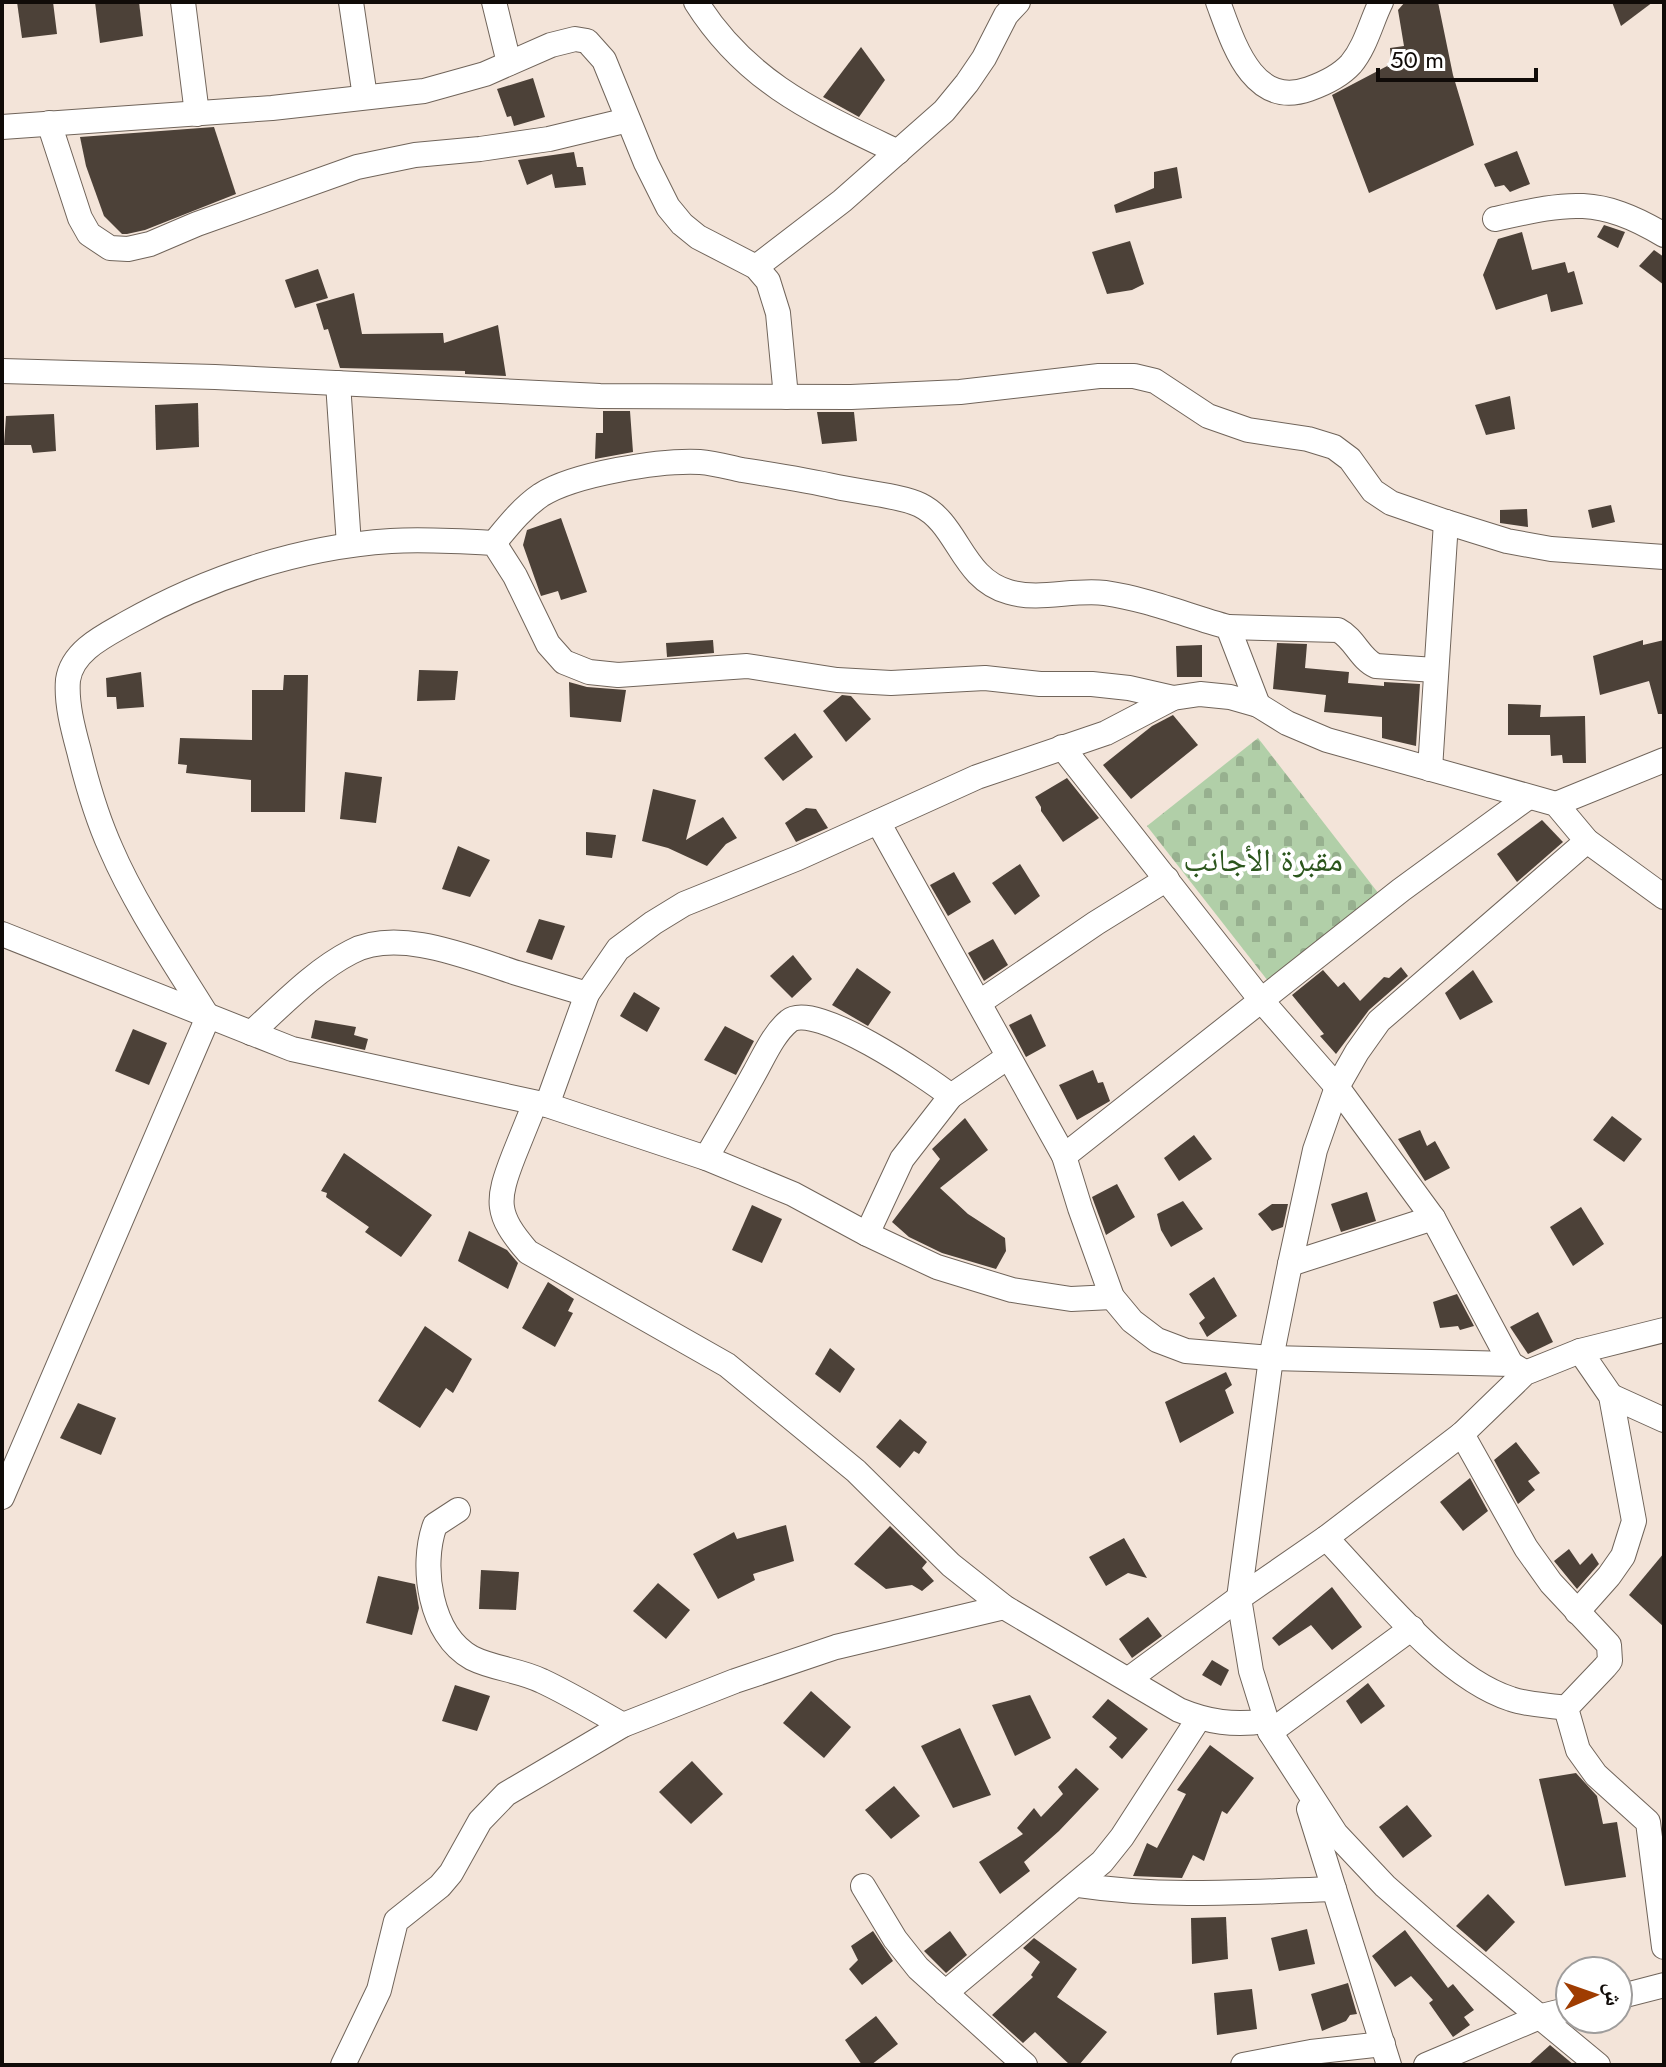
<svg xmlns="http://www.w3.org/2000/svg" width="1666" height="2067" font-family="Jost,'Noto Naskh Arabic',sans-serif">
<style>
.cemetery{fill:url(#cemetery-stones)}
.building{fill:#4c4138}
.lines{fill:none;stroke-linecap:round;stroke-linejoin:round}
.minor-casing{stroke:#70645a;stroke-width:26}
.minor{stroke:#fff;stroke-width:24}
.labels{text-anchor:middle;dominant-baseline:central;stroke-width:8;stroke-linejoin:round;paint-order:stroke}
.park-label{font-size:32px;fill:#2c561d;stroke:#fff}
</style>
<defs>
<pattern id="cemetery-stones" width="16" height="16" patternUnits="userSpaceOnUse" patternTransform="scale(2)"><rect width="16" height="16" fill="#b1cfa8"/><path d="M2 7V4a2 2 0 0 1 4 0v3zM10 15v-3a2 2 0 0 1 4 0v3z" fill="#97b08f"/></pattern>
</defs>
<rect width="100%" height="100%" fill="#f3e4d9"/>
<polygon class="cemetery" points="1258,738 1379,894 1268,981 1147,826"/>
<g class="building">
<polygon points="17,2 53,2 57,34 22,38"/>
<polygon points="95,2 139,2 143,36 100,43"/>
<polygon points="1405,2 1438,2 1453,75 1474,145 1369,193 1332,95 1391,64 1390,48 1404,46 1398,10"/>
<polygon points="1612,2 1653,2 1621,26"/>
<polygon points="861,47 885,80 859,117 823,97"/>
<polygon points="533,78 545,117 514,126 511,116 507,117 497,89"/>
<polygon points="214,127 236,194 145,230 127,234 122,234 104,216 86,166 80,137"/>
<polygon points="1517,151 1530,184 1510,192 1504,185 1495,187 1484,164"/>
<polygon points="574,152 577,167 583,167 586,185 555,188 552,174 527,185 518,160"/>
<polygon points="1177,167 1182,198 1116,213 1114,205 1154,188 1154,172"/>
<polygon points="1604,225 1625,232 1618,248 1597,237"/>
<polygon points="1522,232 1532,270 1565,262 1568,273 1574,271 1583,304 1551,312 1547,294 1496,310 1483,275 1498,239"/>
<polygon points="1130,241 1144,284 1132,290 1107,294 1092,252"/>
<polygon points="1654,250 1664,257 1664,285 1639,266"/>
<polygon points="318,269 328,298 295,308 285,280"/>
<polygon points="354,293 362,334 443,333 444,343 498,325 506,376 465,374 465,371 340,368 328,329 324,330 316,304"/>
<polygon points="1510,396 1515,429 1486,435 1475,405"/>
<polygon points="198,403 199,447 156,450 155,405"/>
<polygon points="603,411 630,411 633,452 595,459 596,433 603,433"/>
<polygon points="817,412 854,412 857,441 822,444"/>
<polygon points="54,414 56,451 33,453 31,445 4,445 6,416"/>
<polygon points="1611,505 1615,522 1592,528 1588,510"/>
<polygon points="1527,509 1528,527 1500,523 1500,510"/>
<polygon points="561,518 587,592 561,600 558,591 541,596 523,545 527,530"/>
<polygon points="713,640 714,653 667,657 666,643"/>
<polygon points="1643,640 1643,645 1664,640 1664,714 1658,714 1649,681 1600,695 1593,656"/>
<polygon points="1277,643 1307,644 1305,668 1349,672 1348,683 1384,686 1384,682 1420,684 1416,746 1382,738 1382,717 1324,712 1326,695 1273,689"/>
<polygon points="1202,645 1202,677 1177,677 1176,646"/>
<polygon points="419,670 458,671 455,700 417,701"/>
<polygon points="141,672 144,707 117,709 116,697 107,697 106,678"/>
<polygon points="284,675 308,675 305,812 251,812 251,780 186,773 187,765 178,764 180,738 252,740 252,690 283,690"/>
<polygon points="569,682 587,687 626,690 621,722 570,717"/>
<polygon points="842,695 851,696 871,719 846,742 823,711"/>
<polygon points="1508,704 1541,705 1540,717 1585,716 1586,763 1563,763 1562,755 1551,756 1550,735 1508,735"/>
<polygon points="1173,715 1198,745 1131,799 1103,765 1152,726"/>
<polygon points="795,733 813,757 783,781 764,758"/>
<polygon points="345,772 382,777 376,823 340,819"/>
<polygon points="1067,778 1099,818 1063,842 1041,811 1041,807 1035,797"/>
<polygon points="653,789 696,800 686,840 723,817 737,838 726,844 707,866 668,848 642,841"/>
<polygon points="806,808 816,809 828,828 796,842 785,823"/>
<polygon points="1542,820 1563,842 1517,882 1497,854"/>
<polygon points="586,832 616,835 612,858 586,855"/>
<polygon points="458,846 490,860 470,897 442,889"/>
<polygon points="1020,864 1040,896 1015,915 992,883"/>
<polygon points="954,872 971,902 948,916 930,885"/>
<polygon points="539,919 565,926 552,960 526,952"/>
<polygon points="993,939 1008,965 984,981 968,953"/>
<polygon points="793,955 812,979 792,998 770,976"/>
<polygon points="1401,967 1408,976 1369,1010 1336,1054 1320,1036 1324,1034 1292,995 1323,970 1338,987 1344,982 1360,1001 1384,977 1389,978"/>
<polygon points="857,968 891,992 868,1026 832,1005"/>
<polygon points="1473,970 1493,1002 1460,1020 1445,993"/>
<polygon points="634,992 660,1008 647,1032 620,1016"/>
<polygon points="1031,1014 1046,1046 1026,1057 1009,1025"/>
<polygon points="315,1020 356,1027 354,1035 368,1039 365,1050 311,1038"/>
<polygon points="725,1026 754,1041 736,1075 704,1060"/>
<polygon points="133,1029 167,1043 149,1085 115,1071"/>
<polygon points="1093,1070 1098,1083 1103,1082 1110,1101 1077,1120 1059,1085"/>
<polygon points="1612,1116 1642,1139 1624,1162 1593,1140"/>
<polygon points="965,1118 988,1150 940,1188 968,1214 1005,1238 1006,1251 996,1269 942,1253 909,1237 892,1222 940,1159 932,1149"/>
<polygon points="1420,1130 1427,1146 1435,1141 1450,1168 1425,1181 1398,1139"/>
<polygon points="1194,1135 1212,1159 1179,1181 1164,1158"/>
<polygon points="344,1153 432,1215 401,1257 365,1232 369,1227 326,1197 327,1193 321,1191"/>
<polygon points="1117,1184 1135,1217 1106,1235 1092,1197"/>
<polygon points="1367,1192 1376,1221 1341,1232 1331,1204"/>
<polygon points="1183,1201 1203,1229 1171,1247 1161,1230 1157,1214"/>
<polygon points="1272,1204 1288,1204 1283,1227 1272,1231 1258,1214"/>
<polygon points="752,1205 782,1219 762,1263 732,1250"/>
<polygon points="1581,1207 1604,1244 1573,1266 1550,1227"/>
<polygon points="469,1231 507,1250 518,1263 508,1289 458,1261"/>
<polygon points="1214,1277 1237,1316 1207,1337 1199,1323 1205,1318 1189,1294"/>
<polygon points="548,1282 574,1299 568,1311 573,1313 555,1347 522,1328"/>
<polygon points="1457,1294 1474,1326 1460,1330 1458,1326 1440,1328 1433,1302"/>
<polygon points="1538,1312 1553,1342 1528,1354 1510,1327"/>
<polygon points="425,1326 472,1359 453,1393 446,1388 420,1428 378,1401"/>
<polygon points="830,1348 855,1369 840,1393 815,1374"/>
<polygon points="1226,1372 1232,1385 1225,1390 1234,1413 1180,1443 1165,1402"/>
<polygon points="78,1403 116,1418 101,1455 60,1438"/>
<polygon points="900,1419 927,1442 919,1454 914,1451 900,1468 876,1447"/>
<polygon points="1516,1442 1540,1473 1528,1481 1535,1490 1518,1504 1494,1460"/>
<polygon points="1470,1478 1488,1511 1463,1531 1440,1502"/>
<polygon points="786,1525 794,1561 753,1574 755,1580 718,1599 693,1554 734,1532 737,1539"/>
<polygon points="890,1526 927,1562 922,1568 934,1581 922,1591 912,1585 886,1589 854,1564"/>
<polygon points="1124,1538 1147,1578 1128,1573 1106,1586 1089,1557"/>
<polygon points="1569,1549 1580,1565 1592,1553 1599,1564 1577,1589 1554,1561"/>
<polygon points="1664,1553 1664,1627 1629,1595"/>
<polygon points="481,1570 519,1572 516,1610 479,1609"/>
<polygon points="378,1576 415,1584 419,1608 412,1635 366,1623"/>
<polygon points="658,1583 690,1610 666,1639 633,1611"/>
<polygon points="1332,1587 1362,1627 1332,1650 1311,1625 1279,1646 1272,1638"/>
<polygon points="1148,1617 1162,1636 1132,1658 1119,1639"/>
<polygon points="1212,1660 1229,1670 1221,1686 1202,1675"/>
<polygon points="1368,1683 1385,1706 1361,1724 1346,1701"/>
<polygon points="455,1685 490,1696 477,1731 442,1721"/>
<polygon points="811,1691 851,1727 824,1758 783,1723"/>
<polygon points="1030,1695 1051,1738 1015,1756 992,1705"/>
<polygon points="1108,1699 1148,1729 1122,1759 1109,1747 1117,1738 1092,1717"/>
<polygon points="960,1728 991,1795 953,1808 921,1746"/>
<polygon points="1210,1745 1254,1778 1227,1814 1222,1811 1204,1861 1193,1855 1182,1878 1133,1876 1147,1843 1157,1848 1186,1794 1177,1790"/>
<polygon points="692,1761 723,1794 691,1824 659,1792"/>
<polygon points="1076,1768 1099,1789 1059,1831 1024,1862 1030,1871 1000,1894 979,1862 1023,1834 1017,1828 1034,1808 1041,1817 1063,1794 1058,1787"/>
<polygon points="1576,1773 1597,1796 1603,1824 1617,1822 1626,1877 1565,1886 1539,1779"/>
<polygon points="894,1786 920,1816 891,1839 865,1810"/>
<polygon points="1407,1805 1432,1836 1403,1858 1379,1827"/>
<polygon points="1488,1894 1515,1922 1486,1952 1456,1926"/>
<polygon points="1226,1917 1228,1959 1192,1964 1191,1918"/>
<polygon points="1307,1929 1315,1964 1279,1971 1271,1938"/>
<polygon points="1405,1930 1448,1988 1453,1984 1474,2010 1464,2017 1470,2025 1453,2037 1429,2003 1433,2000 1411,1976 1395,1987 1372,1956"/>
<polygon points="873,1931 893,1961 862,1985 849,1969 858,1960 851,1946"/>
<polygon points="950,1931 967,1955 946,1973 924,1951"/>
<polygon points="1034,1938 1077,1969 1057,1997 1107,2032 1079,2065 1070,2065 1035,2032 1023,2043 992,2015 1033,1977 1031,1975 1040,1962 1023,1948"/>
<polygon points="1348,1983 1357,2014 1350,2015 1346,2021 1322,2031 1311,1994"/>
<polygon points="1252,1989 1257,2029 1217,2035 1214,1993"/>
<polygon points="876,2016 898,2044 871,2065 862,2065 845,2040"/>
<polygon points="1550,2045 1574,2065 1528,2065"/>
</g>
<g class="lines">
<g class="minor-casing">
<g id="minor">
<polyline points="183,2 197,114"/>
<polyline points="351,2 365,97"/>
<polyline points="494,2 509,63"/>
<path d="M696 2C747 83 815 112 898 152"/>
<path d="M1218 2C1233 42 1252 109 1309 89 1323 84 1341 75 1351 64 1366 46 1371 22 1381 2"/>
<polyline points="49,123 80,218 89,234 110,248 128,249 150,244 197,224 357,167 415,155 480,149 549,139 628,120"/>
<polyline points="2,127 272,108 424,91 485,74 551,45 575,39 587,41 604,60 646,163 668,207 682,224 698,237 756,267 768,281 778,313 786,397"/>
<path d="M1495 219C1567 203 1597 195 1664 235"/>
<polyline points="756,267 842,201 944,111 967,83 984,58 1006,15 1018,2"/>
<polyline points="2,371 215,377 600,396 851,397 960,392 1099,376 1134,376 1155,381 1208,416 1248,430 1308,439 1334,447 1350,459 1373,491 1391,503 1446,522 1507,541 1551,549 1664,557"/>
<polyline points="338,383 349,545"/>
<path d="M494 543C508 526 522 508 541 495 574 474 660 460 700 462 714 463 728 467 742 470 774 475 806 480 837 487 860 492 902 496 920 505 959 524 961 579 1009 592 1040 601 1073 589 1105 593 1147 599 1188 616 1228 627L1258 705"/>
<path d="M1228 627 1338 630C1355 639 1360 659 1376 666L1435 670"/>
<polyline points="1062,747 1261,1000 1337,1087 1433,1218 1511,1364 1521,1370"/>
<polyline points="1430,769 1446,522"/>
<polyline points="1556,804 1664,760"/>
<polyline points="878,822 1064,1156 1080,1208 1112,1297 1132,1321 1157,1340 1186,1351 1271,1358 1511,1364"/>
<polyline points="1587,841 1379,1021 1357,1052 1337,1087 1315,1150 1290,1264 1271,1358 1239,1598 1251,1671 1270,1732 1336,1834 1385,1886 1443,1937 1598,2065"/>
<polyline points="2,934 292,1049 547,1105 706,1158 793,1194 867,1234 937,1267 1012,1290 1071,1299 1112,1297"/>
<polyline points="980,1002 1096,923 1167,879"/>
<path d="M251 1033C282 1005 314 971 351 952 398 927 470 958 517 973 540 980 563 987 587 994"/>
<path d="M535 1103C528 1120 521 1138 514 1155 496 1201 495 1214 528 1252L727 1365 856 1471 951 1565 1004 1607 1179 1710C1208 1722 1234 1726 1266 1721"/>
<polyline points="547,1105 587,994 618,949 653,923 684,904 798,858 977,777 1106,733 1173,698 1200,694 1230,697 1258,705 1287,723 1327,740 1556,804 1587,841 1664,897"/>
<polyline points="1064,1156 1401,890 1527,798"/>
<path d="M706 1158C723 1129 739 1101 755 1072 764 1056 774 1033 789 1021 814 1000 928 1078 951 1096"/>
<polyline points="867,1234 902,1159 951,1096 1008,1057"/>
<polyline points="1290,1264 1433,1218"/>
<polyline points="1611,1396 1664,1420"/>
<polyline points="1462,1434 1526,1548 1551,1583 1609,1645 1610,1661 1605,1667 1566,1708 1578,1750 1596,1775 1648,1822 1664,1947"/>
<path d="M2 1497 208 1017C176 965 135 905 111 849 97 818 87 784 79 751 73 729 66 703 68 680 72 651 104 636 127 623 207 578 298 547 391 541 425 539 459 541 494 543L515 576 548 644 564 662 589 672 618 675 747 666 837 680 891 683 985 678 1040 684H1092L1129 688 1173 698"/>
<path d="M458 1510 435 1525C420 1566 430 1635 472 1658 494 1669 520 1670 542 1681 570 1694 596 1710 623 1725"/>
<path d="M1326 1538C1375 1589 1443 1677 1511 1699 1528 1705 1548 1705 1566 1708"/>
<polyline points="1577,1612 1609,1576 1623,1556 1634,1521 1611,1396 1580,1351"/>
<polyline points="1129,1679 1239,1598 1326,1538 1462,1434 1525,1373 1580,1351 1664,1330"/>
<polyline points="1270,1732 1412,1628"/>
<polyline points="1309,1809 1389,2065"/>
<path d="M1077 1885C1163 1898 1248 1892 1334 1889"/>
<polyline points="863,1886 895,1939 918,1968 1025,2065"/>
<polyline points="945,1993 1102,1862 1122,1837 1199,1718"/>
<polyline points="1618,1997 1664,1985"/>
<polyline points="343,2065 379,1990 396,1921 440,1886 451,1873 480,1821 506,1794 623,1725 735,1681 836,1647 1004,1607"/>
<polyline points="1243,2065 1311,2052 1383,2044"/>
<polyline points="1426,2065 1542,2016 1570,2009"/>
</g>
</g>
<use href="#minor" class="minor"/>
</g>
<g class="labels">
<g class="park-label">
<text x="1263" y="860">مقبرة الأجانب</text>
</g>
</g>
<rect width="1666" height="2067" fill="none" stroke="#100b08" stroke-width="8"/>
<g transform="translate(1594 1995) rotate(88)"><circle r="38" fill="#ffffff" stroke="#9f9d9c" stroke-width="2"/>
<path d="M0-6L14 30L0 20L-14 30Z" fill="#9f3c01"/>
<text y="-12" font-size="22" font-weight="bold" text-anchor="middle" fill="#100b08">ش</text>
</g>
<path d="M1378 68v12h158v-12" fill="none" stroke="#100b08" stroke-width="4"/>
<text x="1390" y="68" font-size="24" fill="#100b08" stroke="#ffffff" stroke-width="6" paint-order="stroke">50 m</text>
</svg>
